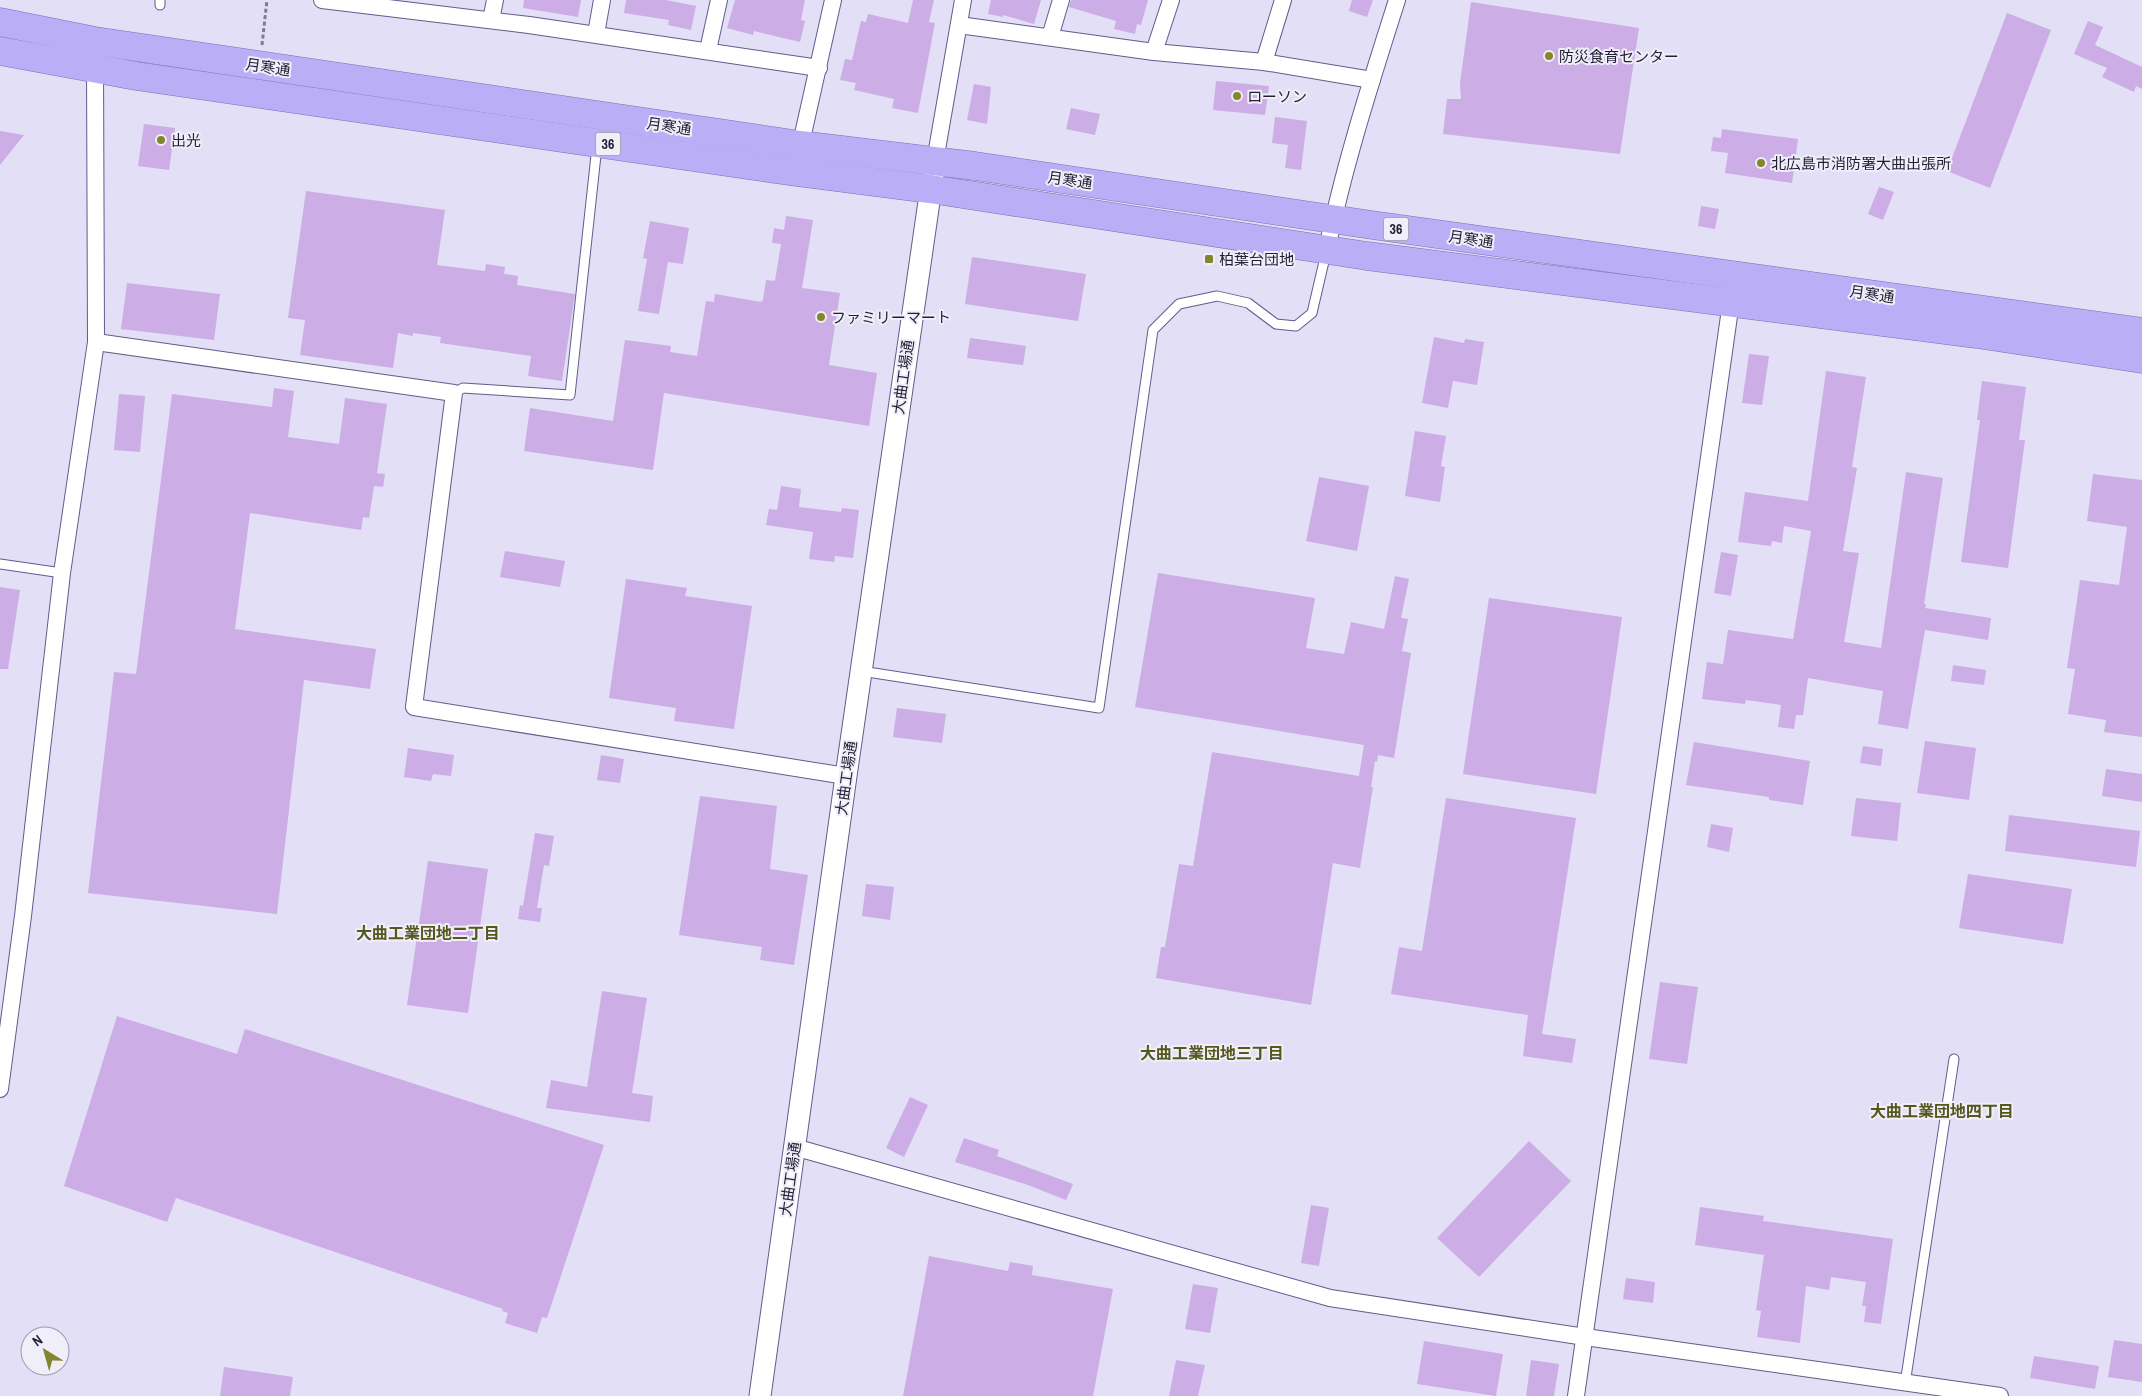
<svg xmlns="http://www.w3.org/2000/svg" width="2142" height="1396" font-family="'Archivo Narrow','Noto Sans JP',sans-serif">
<style>
.building{fill:#cdade5}
.lines{fill:none;stroke-linecap:round;stroke-linejoin:round}
.service-casing{stroke:#635b8c;stroke-width:11}
.minor-casing{stroke:#635b8c;stroke-width:18}
.tertiary-casing{stroke:#635b8c;stroke-width:23}
.trunk-casing{stroke:#7a6fb0;stroke-width:29}
.path{stroke:#7f7c91;stroke-width:3;stroke-dasharray:4 2.5;stroke-linecap:butt}
.service{stroke:#fff;stroke-width:9}
.minor{stroke:#fff;stroke-width:16}
.tertiary{stroke:#fff;stroke-width:21}
.trunk{stroke:#baaef6;stroke-width:28}
.poi-dot{fill:#83852f;stroke:#efeef9;stroke-width:2}
.labels{text-anchor:middle;dominant-baseline:central;stroke-width:4;stroke-linejoin:round;paint-order:stroke}
.shield{fill:#efeef9;stroke:#605d6e;stroke-width:1}
.shield-label{font-size:14px;font-weight:bold;fill:#221f33}
.poi-label{font-size:15px;fill:#221f33;stroke:#efeef9;text-anchor:start}
.street-label{font-size:15px;fill:#221f33;stroke:#efeef9}
.neighbourhood-label{font-size:16px;font-weight:bold;fill:#55571c;stroke:#efeef9}
</style>
<rect width="100%" height="100%" fill="#e2dff6"/>
<g class="building">
<polygon points="524,0 581,0 578,17 523,8"/>
<polygon points="626,0 666,0 696,6 691,30 668,25 669,20 624,13"/>
<polygon points="735,0 805,0 801,20 805,21 800,42 754,31 753,35 727,28"/>
<polygon points="913,0 934,0 929,22 935,23 918,113 892,108 894,99 854,90 856,83 840,80 845,59 852,60 861,21 866,22 868,14 908,23"/>
<polygon points="991,0 1041,0 1034,24 1003,15 1003,17 988,14"/>
<polygon points="1071,0 1148,0 1141,25 1137,24 1135,34 1114,29 1116,21 1069,7"/>
<polygon points="1352,0 1373,0 1367,17 1349,11"/>
<polygon points="1471,2 1639,28 1620,154 1443,134 1447,99 1461,99 1460,83"/>
<polygon points="2007,13 2051,30 1990,188 1947,171"/>
<polygon points="2088,21 2103,27 2095,45 2142,67 2142,89 2136,86 2134,92 2102,77 2107,68 2074,54"/>
<polygon points="1216,81 1269,86 1265,115 1213,110"/>
<polygon points="974,84 991,87 987,124 967,120"/>
<polygon points="1071,108 1100,114 1095,135 1066,129"/>
<polygon points="1275,117 1307,121 1301,170 1285,168 1288,145 1272,143"/>
<polygon points="144,124 175,128 169,170 138,166"/>
<polygon points="1722,129 1798,139 1792,183 1725,173 1728,153 1711,151 1713,137 1721,138"/>
<polygon points="0,131 24,135 0,165"/>
<polygon points="1879,187 1894,192 1883,220 1868,214"/>
<polygon points="306,191 445,210 437,265 485,271 486,264 505,267 504,274 518,276 517,285 575,294 562,381 528,376 531,356 440,343 441,337 413,333 413,336 398,333 393,368 300,355 305,320 288,318"/>
<polygon points="1701,206 1719,209 1715,229 1698,226"/>
<polygon points="786,216 813,220 802,288 840,293 829,365 877,373 869,426 664,393 653,470 524,451 530,408 613,421 625,340 671,346 670,352 697,356 706,301 714,302 715,294 761,302 763,300 766,280 775,281 781,244 772,243 774,228 784,230"/>
<polygon points="650,221 689,228 683,264 668,262 659,314 638,311 647,259 643,258"/>
<polygon points="972,257 1086,274 1078,321 965,304"/>
<polygon points="127,283 220,294 214,340 121,329"/>
<polygon points="1434,337 1464,343 1465,339 1484,342 1477,385 1453,381 1448,408 1422,403"/>
<polygon points="970,338 1026,346 1023,365 967,358"/>
<polygon points="1749,354 1769,356 1762,405 1742,403"/>
<polygon points="1826,371 1866,377 1852,467 1857,468 1843,551 1859,553 1844,642 1881,648 1906,472 1943,478 1924,604 1926,604 1925,608 1991,618 1988,640 1925,630 1908,729 1878,724 1883,691 1808,678 1803,715 1796,715 1794,729 1778,727 1781,705 1746,700 1745,704 1702,699 1707,662 1723,664 1728,630 1793,639 1811,531 1784,526 1782,543 1772,541 1771,546 1738,542 1745,492 1808,501"/>
<polygon points="1982,381 2026,387 2019,440 2025,440 2008,568 1961,562 1980,420 1977,420"/>
<polygon points="274,388 294,391 288,437 339,444 345,398 387,404 377,473 385,474 383,487 374,486 369,518 363,517 361,530 250,513 235,629 376,649 370,689 304,680 277,914 88,893 114,672 136,674 172,394 272,407"/>
<polygon points="119,394 145,396 140,452 114,450"/>
<polygon points="1415,431 1446,436 1441,466 1445,467 1440,502 1405,496"/>
<polygon points="2093,474 2142,480 2142,737 2104,732 2106,720 2068,714 2075,669 2067,668 2080,580 2119,585 2127,527 2087,521"/>
<polygon points="1319,477 1369,486 1357,551 1306,541"/>
<polygon points="781,486 801,489 799,507 841,512 842,508 859,510 853,558 835,556 834,562 809,559 813,532 766,525 769,509 777,510"/>
<polygon points="505,551 565,561 560,587 500,577"/>
<polygon points="1721,552 1738,555 1731,596 1714,593"/>
<polygon points="1158,573 1315,598 1306,648 1344,654 1351,622 1384,629 1395,576 1409,579 1401,618 1408,619 1402,651 1411,653 1394,758 1378,755 1377,762 1375,761 1371,787 1373,787 1360,868 1333,863 1311,1005 1156,978 1161,947 1165,947 1179,864 1193,866 1212,752 1359,776 1364,745 1135,707"/>
<polygon points="626,579 687,588 685,596 752,606 734,729 674,721 676,708 609,698"/>
<polygon points="0,587 20,590 8,669 0,669"/>
<polygon points="1489,598 1622,617 1596,794 1463,774"/>
<polygon points="1953,665 1986,670 1984,685 1951,681"/>
<polygon points="897,708 946,714 942,743 893,737"/>
<polygon points="1925,741 1976,748 1969,800 1917,793"/>
<polygon points="1694,742 1810,761 1803,805 1769,800 1769,797 1686,785"/>
<polygon points="1863,746 1883,749 1881,766 1860,763"/>
<polygon points="408,748 454,755 451,776 433,774 431,781 404,777"/>
<polygon points="601,755 624,759 620,783 597,780"/>
<polygon points="2106,769 2142,774 2142,802 2102,796"/>
<polygon points="700,796 777,806 770,869 808,875 794,965 760,960 762,947 679,935"/>
<polygon points="1446,798 1576,818 1542,1034 1576,1039 1572,1063 1523,1056 1528,1015 1391,994 1399,947 1422,951"/>
<polygon points="1856,798 1901,803 1897,841 1851,836"/>
<polygon points="2009,815 2140,831 2136,867 2005,851"/>
<polygon points="1711,824 1733,828 1729,852 1707,847"/>
<polygon points="535,833 554,836 549,866 544,865 537,908 542,908 540,922 518,919 520,905 523,906"/>
<polygon points="428,861 488,869 468,1013 407,1005"/>
<polygon points="1968,874 2072,889 2063,944 1959,928"/>
<polygon points="866,884 894,887 890,920 862,916"/>
<polygon points="1660,982 1698,987 1687,1064 1649,1059"/>
<polygon points="602,991 647,998 632,1093 653,1096 650,1122 546,1108 551,1080 587,1087"/>
<polygon points="117,1016 237,1054 245,1029 604,1145 547,1318 542,1317 537,1333 505,1323 508,1313 502,1311 503,1309 176,1198 167,1222 64,1186"/>
<polygon points="910,1097 928,1105 904,1157 886,1148"/>
<polygon points="964,1138 999,1150 997,1156 1073,1184 1066,1200 1028,1185 955,1162"/>
<polygon points="1529,1141 1571,1181 1479,1277 1437,1238"/>
<polygon points="1311,1205 1329,1208 1319,1266 1301,1263"/>
<polygon points="1700,1207 1764,1216 1763,1221 1893,1239 1881,1324 1864,1322 1866,1306 1862,1306 1866,1282 1831,1277 1829,1290 1806,1286 1800,1343 1757,1337 1761,1311 1756,1310 1764,1255 1695,1245"/>
<polygon points="929,1256 1008,1271 1010,1262 1033,1266 1032,1275 1113,1289 1093,1396 903,1396"/>
<polygon points="1626,1278 1655,1282 1653,1303 1623,1299"/>
<polygon points="1193,1284 1218,1288 1210,1333 1185,1329"/>
<polygon points="2114,1340 2142,1344 2142,1382 2108,1377"/>
<polygon points="1424,1341 1503,1354 1496,1396 1417,1384"/>
<polygon points="2034,1356 2099,1366 2095,1389 2030,1378"/>
<polygon points="1176,1360 1205,1365 1198,1396 1169,1396"/>
<polygon points="1531,1360 1559,1364 1554,1396 1526,1396"/>
<polygon points="224,1367 293,1377 290,1396 220,1396"/>
</g>
<g class="lines">
<g class="service-casing">
<g id="service">
<polyline points="160,5 160,0"/>
<polyline points="454,393 463,388 570,395 597,146"/>
<polyline points="0,564 62,573"/>
<polyline points="861,671 1099,708 1153,330 1179,304 1217,296 1248,303 1276,324 1296,326 1312,313 1326,253"/>
<polyline points="1905,1384 1954,1059"/>
</g>
</g>
<g class="minor-casing">
<g id="minor">
<polyline points="322,0 529,25 819,68"/>
<polyline points="491,20 495,0"/>
<polyline points="959,25 1154,52 1264,62 1372,80"/>
<polyline points="596,34 602,0"/>
<polyline points="1050,37 1061,0"/>
<polyline points="708,50 719,0"/>
<polyline points="1154,52 1171,0"/>
<polyline points="1264,62 1283,0"/>
<polyline points="799,152 833,0"/>
<polyline points="935,161 963,0"/>
<path d="M1327 249C1344 165 1371 82 1397 0"/>
<polyline points="96,342 454,393 414,707 846,776"/>
<polyline points="0,1089 23,916 62,573 96,342 95,61"/>
<polyline points="794,1147 1330,1298 1585,1337 2000,1396"/>
<polyline points="1576,1396 1732,295"/>
</g>
</g>
<g class="tertiary-casing">
<polyline id="tertiary" points="760,1396 846,776 933,174"/>
</g>
<g class="trunk-casing">
<g id="trunk">
<polyline points="0,22 95,41 800,145 975,166 1372,225 2142,332"/>
<polyline points="0,51 136,76 796,172 930,189 1367,256 1977,334 2142,359"/>
</g>
</g>
<polyline class="path" points="262,45 267,0"/>
<use href="#service" class="service"/>
<use href="#minor" class="minor"/>
<use href="#tertiary" class="tertiary"/>
<use href="#trunk" class="trunk"/>
</g>
<g class="poi-dot">
<circle cx="1549" cy="56" r="5"/>
<circle cx="1237" cy="96" r="5"/>
<circle cx="161" cy="140" r="5"/>
<circle cx="1761" cy="163" r="5"/>
<rect x="1204" y="254" width="10" height="10" rx="2.5"/>
<circle cx="821" cy="317" r="5"/>
</g>
<g class="labels">
<g class="shield">
<rect x="595.5" y="132.5" width="25" height="23" rx="4"/>
<rect x="1383.5" y="217.5" width="25" height="23" rx="4"/>
</g>
<g class="shield-label">
<text x="608" y="144">36</text>
<text x="1396" y="229">36</text>
</g>
<g class="poi-label">
<text x="1559" y="56">防災食育センター</text>
<text x="1247" y="96">ローソン</text>
<text x="171" y="140">出光</text>
<text x="1771" y="163">北広島市消防署大曲出張所</text>
<text x="1219" y="259">柏葉台団地</text>
<text x="831" y="317">ファミリーマート</text>
</g>
<g class="street-label">
<text transform="translate(268 67) rotate(8)">月寒通</text>
<text transform="translate(669 126) rotate(8)">月寒通</text>
<text transform="translate(1070 180) rotate(8)">月寒通</text>
<text transform="translate(1471 239) rotate(8)">月寒通</text>
<text transform="translate(1872 294) rotate(8)">月寒通</text>
<text transform="translate(903 377) rotate(-82)">大曲工場通</text>
<text transform="translate(846 778) rotate(-82)">大曲工場通</text>
<text transform="translate(790 1179) rotate(-82)">大曲工場通</text>
</g>
<g class="neighbourhood-label">
<text x="428" y="933">大曲工業団地二丁目</text>
<text x="1212" y="1053">大曲工業団地三丁目</text>
<text x="1942" y="1111">大曲工業団地四丁目</text>
</g>
</g>
<g transform="translate(45 1351) rotate(323)"><circle r="24" fill="#efeef9" stroke="#9d9baa"/>
<path d="M0-4L9 19L0 12L-9 19Z" fill="#83852f"/>
<text y="-8" font-size="14" font-weight="bold" text-anchor="middle" fill="#221f33">N</text>
</g>
</svg>
